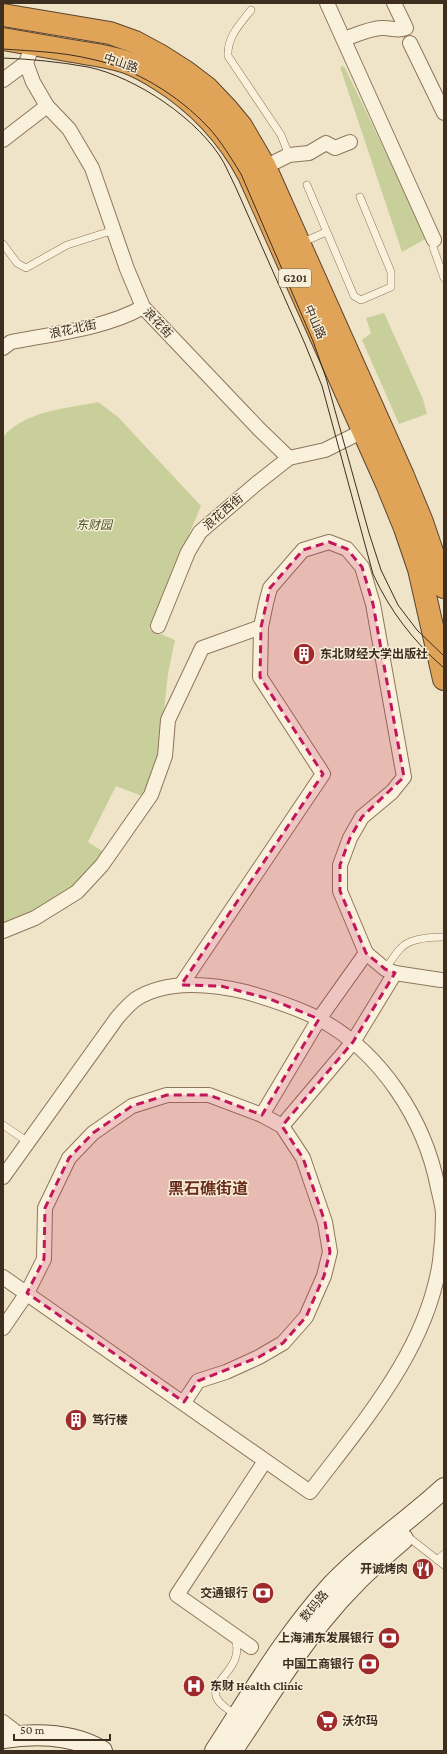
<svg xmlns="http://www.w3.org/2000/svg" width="447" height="1754" font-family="'Crimson Pro','Noto Sans SC',serif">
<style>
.green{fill:#c9cf9b}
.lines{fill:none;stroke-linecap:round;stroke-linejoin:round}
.lane-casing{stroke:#8d765c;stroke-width:8}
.street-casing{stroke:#8d765c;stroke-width:16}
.secondary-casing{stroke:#6f573f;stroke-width:22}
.highway-casing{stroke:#5b4430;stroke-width:24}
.lane{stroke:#faf1dc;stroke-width:7}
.street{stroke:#faf1dc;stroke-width:14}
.secondary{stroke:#faf1dc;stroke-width:20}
.highway{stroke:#e0a458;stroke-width:22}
.tram{stroke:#3d2e20;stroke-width:1}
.marked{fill:#c2185b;fill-opacity:0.2;stroke:#c2185b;stroke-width:3;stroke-dasharray:8 5;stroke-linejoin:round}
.labels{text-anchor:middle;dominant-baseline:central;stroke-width:3;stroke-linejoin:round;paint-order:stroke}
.shield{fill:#f7eed8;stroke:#756857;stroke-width:1}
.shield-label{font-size:11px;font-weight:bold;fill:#3d2e20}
.street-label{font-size:12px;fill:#3d2e20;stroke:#f7eed8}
.park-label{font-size:12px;font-style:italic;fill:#4d5a26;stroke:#f7eed8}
.poi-label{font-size:12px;font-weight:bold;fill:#3d2e20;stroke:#f7eed8;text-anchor:start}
.district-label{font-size:16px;font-weight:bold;fill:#6b2e1e;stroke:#f7eed8}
</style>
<rect width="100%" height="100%" fill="#f0e4c8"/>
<g class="green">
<polygon points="344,66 427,238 402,252 340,67"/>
<polygon points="384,313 423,399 427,414 399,424 362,340 371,333 366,318"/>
<path d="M98 402 118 417 201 506 149 629 175 640 168 674 159 757 142 796 116 786 88 842 107 854 85 878 54 901 3 926V437C26 410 66 409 98 402Z"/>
</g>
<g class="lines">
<g class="lane-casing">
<g id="lane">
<path d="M251 10C240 24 227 37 228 56L281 135 289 155"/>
<polyline points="307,185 354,296 361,300 391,287 391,272 360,197"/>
<polyline points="301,243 326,232"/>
<polyline points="3,244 17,263 26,268 67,245 114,230"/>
<polyline points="433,247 444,278"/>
<path d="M385 969C390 963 395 954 401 948 410 938 431 937 444 937"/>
<polyline points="3,1125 28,1142"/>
<polyline points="407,1536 444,1565"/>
<polyline points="437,1560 444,1554"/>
<path d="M235 1637C245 1669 212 1677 216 1696 218 1704 229 1710 236 1715"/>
</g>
</g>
<g class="street-casing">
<g id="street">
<polyline points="327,3 434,240"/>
<path d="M344 39C356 35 368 29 381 28 390 27 398 32 406 28L394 3"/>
<polyline points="410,43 444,113"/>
<polyline points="33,44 26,63 33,82 47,106 69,129 92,168 127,269 143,307 259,429 289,458"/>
<polyline points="3,80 26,63"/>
<polyline points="3,140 47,106"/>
<polyline points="265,167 289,155 309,153 326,143 335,148 350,142"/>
<path d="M3 348 11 342C52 334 107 328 143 307"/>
<polyline points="158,626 188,552 200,532 256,484 289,458 325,450 363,431"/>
<polyline points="3,931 35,918 77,892 102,865 151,795 165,756 168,720 202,648 261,627"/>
<polyline points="366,953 385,969 395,973"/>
<polyline points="181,985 323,774 260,677 261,627 266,603 270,588 303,550 329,542 347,549 362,567 373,604 404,777 392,792 362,817 350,838 340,865 340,891 366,953 319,1019 262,1115"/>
<polyline points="282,1126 353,1042 395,973 441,980"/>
<path d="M3 1177 117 1018C123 1011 129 1004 136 999 167 979 213 984 246 992 270 999 296 1007 319 1019 381 1052 425 1120 438 1188 440 1197 443 1206 443 1215 443 1230 442 1246 440 1261 427 1350 363 1422 310 1492L3 1277"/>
<polyline points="3,1328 27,1293 44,1259 45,1208 69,1158 93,1133 132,1106 167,1095 209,1095 262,1115 282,1126 303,1158 325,1222 330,1252 324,1276 306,1317 283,1343 259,1357 226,1372 198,1381 184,1402"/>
<polyline points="251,1647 177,1595 265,1461"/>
<polyline points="3,1722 20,1735"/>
</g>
</g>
<g class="secondary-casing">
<g id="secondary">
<path d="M3 1738C36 1733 73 1734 102 1751"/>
<path d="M215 1751C252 1694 286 1635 332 1585 366 1549 407 1522 444 1488"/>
<path d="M232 1751C262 1707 289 1661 322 1620 346 1590 374 1563 403 1539"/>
</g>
</g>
<g class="highway-casing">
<g id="highway">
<polyline points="3,15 110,33 135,42 161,56 186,72 207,88 226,108 241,126 265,167 403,476 422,522 444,587"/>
<path d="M3 39C26 43 49 47 72 51 90 54 109 56 126 62 137 66 148 72 159 79 198 103 227 134 249 175L387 484 405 528 419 569 444 679"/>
</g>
</g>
<use href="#lane" class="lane"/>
<use href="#street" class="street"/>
<use href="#secondary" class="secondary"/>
<use href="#highway" class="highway"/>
<g class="tram">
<path d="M3 49C32 51 62 52 91 59 134 68 178 95 208 127 221 141 231 158 241 174L313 341 326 378 369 533 381 570 398 605 417 630 444 656"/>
<path d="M3 58C31 59 60 62 88 67 136 77 200 120 224 163 228 171 232 180 236 188L305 344 322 386 373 574C390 611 413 641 444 668"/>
</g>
</g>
<path class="marked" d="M329 542 347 549 362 567 373 604 404 777 362 817 350 838 340 865V891L366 953 385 969 395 973 353 1042 282 1126 303 1158 325 1222 330 1252 324 1276 306 1317 283 1343 259 1357 198 1381 184 1402 27 1293 44 1259 45 1208 69 1158 93 1133 132 1106 167 1095H209L262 1115 319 1019 270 999 221 986 181 985 323 774 260 677 261 627 270 588 303 550Z"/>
<defs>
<g id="building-disc" transform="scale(1.15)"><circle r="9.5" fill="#9e2a2b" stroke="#f7eed8"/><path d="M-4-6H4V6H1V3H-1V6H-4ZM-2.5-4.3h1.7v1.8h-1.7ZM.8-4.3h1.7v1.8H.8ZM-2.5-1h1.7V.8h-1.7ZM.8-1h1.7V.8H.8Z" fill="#fff"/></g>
<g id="restaurant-disc" transform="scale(1.15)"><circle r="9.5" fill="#9e2a2b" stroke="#f7eed8"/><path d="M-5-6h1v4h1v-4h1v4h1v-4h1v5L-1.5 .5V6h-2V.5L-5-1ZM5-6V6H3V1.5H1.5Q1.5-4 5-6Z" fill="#fff"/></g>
<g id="bank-disc" transform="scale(1.15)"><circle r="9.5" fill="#9e2a2b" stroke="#f7eed8"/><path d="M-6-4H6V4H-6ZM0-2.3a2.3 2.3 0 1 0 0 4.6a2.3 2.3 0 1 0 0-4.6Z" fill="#fff"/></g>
<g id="hospital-disc" transform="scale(1.15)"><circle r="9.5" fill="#9e2a2b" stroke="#f7eed8"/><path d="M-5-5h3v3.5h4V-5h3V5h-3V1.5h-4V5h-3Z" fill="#fff"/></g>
<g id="supermarket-disc" transform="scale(1.15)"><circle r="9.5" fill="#9e2a2b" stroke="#f7eed8"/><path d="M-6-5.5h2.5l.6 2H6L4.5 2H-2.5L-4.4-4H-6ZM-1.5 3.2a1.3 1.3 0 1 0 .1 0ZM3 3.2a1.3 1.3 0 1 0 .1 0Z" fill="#fff"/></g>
</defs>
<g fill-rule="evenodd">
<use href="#building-disc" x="304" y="654"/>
<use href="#building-disc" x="76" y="1420"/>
<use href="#restaurant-disc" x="423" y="1569"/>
<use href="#bank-disc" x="263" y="1593"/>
<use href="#bank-disc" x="389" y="1638"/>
<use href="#bank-disc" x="369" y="1664"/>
<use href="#hospital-disc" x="194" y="1686"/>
<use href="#supermarket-disc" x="327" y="1721"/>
</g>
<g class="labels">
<rect class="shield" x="279" y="269" width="32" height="18" rx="3"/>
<g class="shield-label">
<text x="295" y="278">G201</text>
</g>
<g class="street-label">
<text transform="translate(121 63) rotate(19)">中山路</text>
<text transform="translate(315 322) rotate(66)">中山路</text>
<text transform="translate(158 323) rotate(47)">浪花街</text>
<text transform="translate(73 329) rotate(-12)">浪花北街</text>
<text transform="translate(223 512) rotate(-41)">浪花西街</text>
<text transform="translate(314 1606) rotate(-50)">数码路</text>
</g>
<g class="park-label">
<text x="94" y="525">东财园</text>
</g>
<g class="poi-label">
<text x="320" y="654">东北财经大学出版社</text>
<text x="92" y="1420">笃行楼</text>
<text x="408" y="1569" text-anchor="end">开诚烤肉</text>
<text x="248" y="1593" text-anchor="end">交通银行</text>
<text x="374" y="1638" text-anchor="end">上海浦东发展银行</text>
<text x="354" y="1664" text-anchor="end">中国工商银行</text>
<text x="210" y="1686">东财 Health Clinic</text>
<text x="342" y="1721">沃尔玛</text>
</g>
<g class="district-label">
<text x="208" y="1188">黑石礁街道</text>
</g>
</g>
<rect width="447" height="1754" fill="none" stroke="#3d2e20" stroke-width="8"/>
<path d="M14 1734v6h96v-6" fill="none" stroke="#3d2e20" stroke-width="2"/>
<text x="20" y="1734" font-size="12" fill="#3d2e20" stroke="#f7eed8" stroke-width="3" paint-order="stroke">50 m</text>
</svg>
